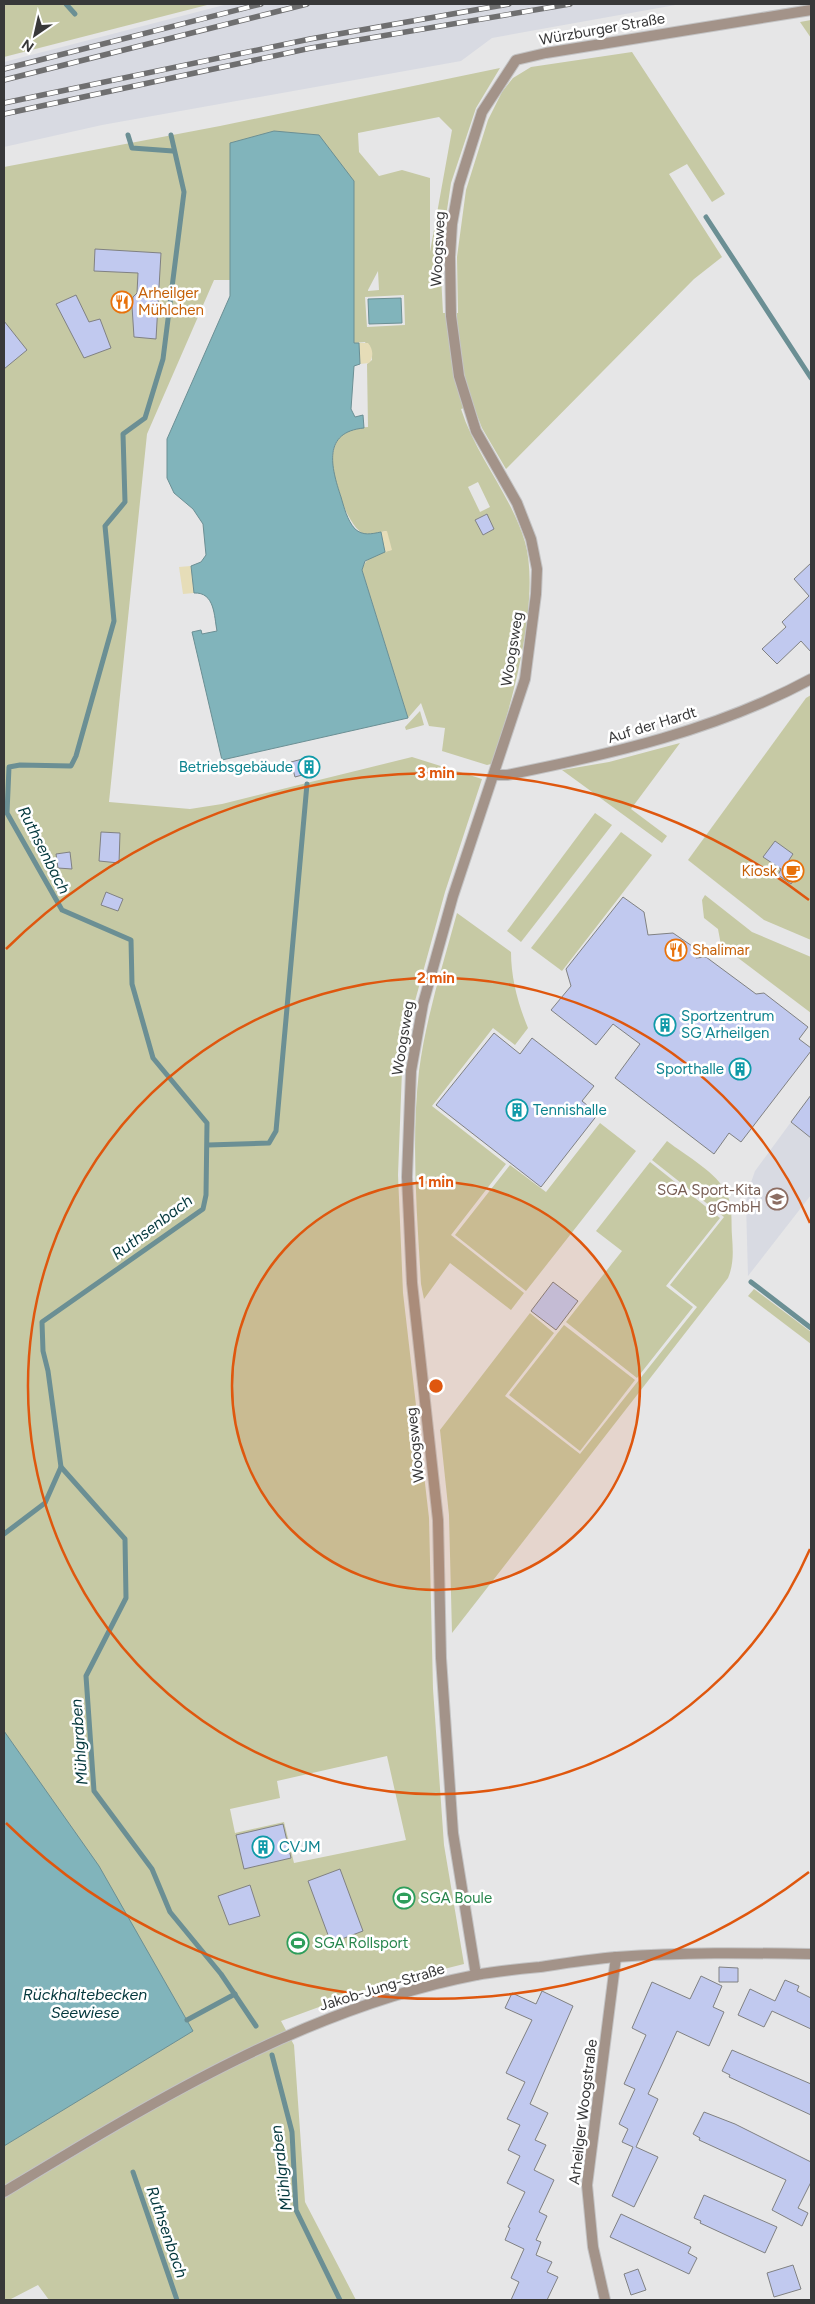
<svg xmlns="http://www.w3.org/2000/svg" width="815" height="2304" font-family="Figtree,sans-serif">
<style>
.built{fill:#d8dae2}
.green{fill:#c6c9a4;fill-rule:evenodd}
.sand{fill:#e6ddb8}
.water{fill:#81b4bb;stroke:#6b8f94}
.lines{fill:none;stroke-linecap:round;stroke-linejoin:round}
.stream{stroke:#6b8f94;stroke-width:5}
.building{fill:#c1c9ef;stroke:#808182}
.minor-casing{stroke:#c3c3c4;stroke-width:12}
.minor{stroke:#a39389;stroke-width:10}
.rail-casing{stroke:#6f6f70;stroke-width:5.5}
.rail{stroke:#fff;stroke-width:4;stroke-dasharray:11;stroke-linecap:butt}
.ring{fill:none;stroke:#df570e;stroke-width:2.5}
.labels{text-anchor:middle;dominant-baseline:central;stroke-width:5;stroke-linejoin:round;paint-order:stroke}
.street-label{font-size:15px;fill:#383839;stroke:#fff}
.food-label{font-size:15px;fill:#c56008;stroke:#fff;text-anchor:start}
.culture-label{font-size:15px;fill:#0d838f;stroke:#fff;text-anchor:start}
.education-label{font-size:15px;fill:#785e54;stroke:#fff;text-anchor:end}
.leisure-label{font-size:15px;fill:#27864d;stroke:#fff;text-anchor:start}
.water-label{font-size:16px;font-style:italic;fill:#03373c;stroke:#fff}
.centre{fill:#df570e;stroke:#fff;stroke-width:2.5}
.ring-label{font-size:15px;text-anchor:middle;font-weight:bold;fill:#df570e;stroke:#fff;stroke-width:5;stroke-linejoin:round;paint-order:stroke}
</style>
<rect width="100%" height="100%" fill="#e6e6e7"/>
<g class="built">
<polygon points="228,4 681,4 492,38 461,61 102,125 4,147 4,62"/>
<polygon points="791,1122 811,1138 811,1195 748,1276 746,1203 748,1191 755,1171"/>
</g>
<g class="green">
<polygon points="4,4 211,4 4,57"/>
<polygon points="811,20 811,38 800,22"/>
<path d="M632 52 725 194 712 202 687 164 669 174 722 257 694 279 506 469 482 428 473 405 461 409C476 456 511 495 525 542 539 592 518 679 503 729 500 740 498 755 491 764L487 765 442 751 445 728 429 726 421 703 408 718 362 570C366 556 377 554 391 550L386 531C380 532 370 536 364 534 349 528 332 481 332 466 332 455 334 442 342 434 348 427 360 428 368 427L367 364 372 360V355L365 342 354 343V181L230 143 232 280H214L147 434 109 802 190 809 222 804 412 757 482 779 445 892 415 1001 402 1070 398 1175 403 1293 429 1518 433 1689 444 1845 464 1964 376 1986 281 2021 294 2045 305 2202 356 2300H49L38 2285 9 2300H4V167L220 126 500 68 476 108 451 183 440 257 443 313H458L457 257 466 190 488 120 502 92 513 78 531 67ZM439 117 452 130 430 252V178L402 170 379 176 359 152 358 133ZM378 271 379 290 368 291V290ZM404 295 405 325 367 327 365 297ZM478 482 490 507 480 512 468 487ZM486 514 494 529 483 535 475 520ZM387 1756 406 1840 294 1863 284 1822 235 1833 230 1809 280 1798 277 1781Z"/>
<polygon points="811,695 811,940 764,920 688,860 806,698"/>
<polygon points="420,711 424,725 406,730 405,727"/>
<polygon points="680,743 631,809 667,836 662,843 562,770 609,762"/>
<polygon points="595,813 612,825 521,942 507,931"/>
<polygon points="621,832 652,855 562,971 531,948"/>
<polygon points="705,895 752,932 811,957 811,1013 721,945 718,929 704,918 702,900"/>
<path d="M457 913 511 952C511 978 518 1004 528 1028L515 1045 493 1028 432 1106 506 1164 451 1235 524 1293 511 1310 450 1263 424 1299 421 1284C417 1213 411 1142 419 1071 426 1017 443 965 457 913Z"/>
<polygon points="600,1123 636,1151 526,1291 455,1235 510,1165 546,1192"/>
<path d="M667 1141C686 1156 717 1172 727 1194 733 1207 731 1223 732 1236 733 1251 734 1264 728 1278L452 1633 449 1515 440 1430 530 1313 554 1333 505 1396 580 1454 697 1307 670 1285 724 1217 652 1160Z"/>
<polygon points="650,1162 720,1218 666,1286 693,1307 637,1378 566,1322 622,1251 596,1231"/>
<polygon points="754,1289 811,1332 811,1344 748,1296"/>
<polygon points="564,1325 635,1380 580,1451 509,1395"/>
</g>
<g class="sand">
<path d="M359 343H368C373 349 374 357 369 363L360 364Z"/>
<polygon points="387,531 392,550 385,552 381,532"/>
<polygon points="191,566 194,593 183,594 179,567"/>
</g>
<g class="water">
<path d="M274 131 319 135 354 181V343H359L360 364 354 366 351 409 355 417 363 415 364 428C322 432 331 467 341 497 344 507 347 520 355 529 363 536 371 534 381 532L385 552 365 561 362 570 408 718 222 760 192 632 201 630 202 634 217 631C214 616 215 592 194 593L191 566 201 562 206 555 203 524 193 509 174 493 167 478V439L230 296V143Z"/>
<polygon points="401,298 402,323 369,324 368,299"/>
<polygon points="4,1731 99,1866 193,2031 4,2146"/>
</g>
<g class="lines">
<g class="stream">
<polyline points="66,4 75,14"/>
<polyline points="128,135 132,148 173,151"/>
<polyline points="706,217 811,378"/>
<polyline points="208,1145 269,1143 276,1131 307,784"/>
<polyline points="751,1282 811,1328"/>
<polyline points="61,1467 125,1539 126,1598 86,1676 94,1791 152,1869 170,1912 221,1974 256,2026"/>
<polyline points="4,1534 45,1503 61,1467 48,1371 43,1351 42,1322 203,1209 206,1195 207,1123 153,1058 132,984 131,940 62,910 7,813 9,767 20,765 71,766 76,756 114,621 105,526 125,502 123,434 145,418 163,359 184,192 171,135"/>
<polyline points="187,2020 235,1994"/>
<polyline points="272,2055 292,2132 296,2210 340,2300"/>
<polyline points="133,2172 177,2300"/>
</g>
</g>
<g class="building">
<polygon points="95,249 161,253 156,339 134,337 132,306 133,297 137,293 138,273 94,271"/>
<polygon points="76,295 89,322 100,319 111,348 84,358 56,304"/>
<polygon points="4,321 27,350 4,369"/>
<polygon points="487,514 494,529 483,535 475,520"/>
<polygon points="811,563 811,652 801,641 777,664 762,649 786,627 782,622 809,596 794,579"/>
<polygon points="310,757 313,772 295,777 291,762"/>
<polygon points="101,832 120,833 119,863 99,861"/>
<polygon points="775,841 793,854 789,860 802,869 791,884 778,875 781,869 763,857"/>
<polygon points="70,852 72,869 58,868 56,854"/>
<polygon points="106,892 123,899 118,911 101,905"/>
<polygon points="623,897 644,912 648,935 673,933 695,948 696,958 706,957 756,994 764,993 808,1027 799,1039 811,1048 811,1051 741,1142 729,1133 714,1154 615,1078 640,1044 613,1024 596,1045 551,1010 571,986 566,969"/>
<polygon points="494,1033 520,1054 532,1038 594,1086 582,1101 598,1114 541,1187 436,1105"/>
<polygon points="811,1095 811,1138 791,1122"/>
<polygon points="553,1282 578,1301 556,1330 531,1311"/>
<polygon points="283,1824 291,1858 244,1869 236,1835"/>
<polygon points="340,1869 363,1931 331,1943 308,1881"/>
<polygon points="250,1885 260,1916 229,1925 218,1896"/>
<polygon points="719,1967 738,1968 738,1982 719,1982"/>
<polygon points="701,1976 722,1986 713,2007 724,2012 709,2046 677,2031 662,2064 648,2094 658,2099 636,2147 658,2157 634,2207 612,2196 633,2147 622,2142 628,2129 619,2124 635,2089 624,2084 646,2035 632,2028 652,1982 690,1999"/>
<polygon points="785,1980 799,1986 797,1991 811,1998 811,2029 772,2011 764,2027 738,2015 750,1989 775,2001"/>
<polygon points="542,1991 573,2006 530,2104 548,2113 535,2140 546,2145 534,2170 554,2180 539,2212 547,2216 536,2240 541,2242 536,2255 552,2262 547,2272 558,2277 547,2300 511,2300 519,2282 511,2278 524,2249 505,2240 510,2228 508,2227 525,2192 507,2183 520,2156 508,2150 520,2125 507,2119 525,2082 506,2073 532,2020 505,2008 512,1993 536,2004"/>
<polygon points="732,2050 811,2084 811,2115 729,2077 730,2075 722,2071"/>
<polygon points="704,2112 735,2124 811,2162 811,2182 798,2208 808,2213 802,2226 772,2210 786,2180 699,2140 700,2138 693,2134"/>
<polygon points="704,2195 777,2227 765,2253 700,2223 701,2221 694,2218"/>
<polygon points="621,2214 691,2247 688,2253 697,2258 689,2274 610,2237"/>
<polygon points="793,2265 801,2289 774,2297 767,2273"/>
<polygon points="638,2269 646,2290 631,2295 624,2274"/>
</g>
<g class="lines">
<g class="minor-casing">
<g id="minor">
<path d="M494 775H507C611 754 717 730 811 679"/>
<polyline points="476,1975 453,1833 441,1658 438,1520 412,1283 407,1177 411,1071 423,1004 453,896 525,679 536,594 537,569 531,539 517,503 476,431 459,376 451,316 450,257 452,224 459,185 482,112 516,60 546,53 811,10"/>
<path d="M4 2192C151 2103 305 2008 476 1975 497 1971 519 1969 540 1967 566 1963 591 1959 617 1957 682 1952 747 1953 811 1954"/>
<polyline points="605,2300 593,2247 587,2185 616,1957"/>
</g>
</g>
<use href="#minor" class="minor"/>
<g class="rail-casing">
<g id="rail">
<polyline points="4,69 261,4"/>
<polyline points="4,80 307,4"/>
<polyline points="4,103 310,39 509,4"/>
<polyline points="4,114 311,48 570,4"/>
</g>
</g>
<use href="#rail" class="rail"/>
</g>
<circle cx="436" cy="1386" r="204" fill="#df570e" fill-opacity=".12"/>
<g class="ring">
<circle cx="436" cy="1386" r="204"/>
<path d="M810 1549A408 408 0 1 1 810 1223"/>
<path d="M809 1872A613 613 0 0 1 6 1823M6 949A613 613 0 0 1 809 900"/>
</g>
<defs>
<g id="restaurant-ring" transform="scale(1.125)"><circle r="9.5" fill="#fff" stroke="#e8710a" stroke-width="1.5"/><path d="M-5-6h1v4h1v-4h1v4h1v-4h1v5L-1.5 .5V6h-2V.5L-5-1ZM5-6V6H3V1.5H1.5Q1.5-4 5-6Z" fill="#e8710a"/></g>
<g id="building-ring" transform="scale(1.125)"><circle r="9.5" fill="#fff" stroke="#0f9aa8" stroke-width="1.5"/><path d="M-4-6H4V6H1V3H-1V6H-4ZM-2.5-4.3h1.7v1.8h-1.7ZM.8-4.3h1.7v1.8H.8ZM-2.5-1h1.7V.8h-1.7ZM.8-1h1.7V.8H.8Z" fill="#0f9aa8"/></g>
<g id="cafe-ring" transform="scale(1.125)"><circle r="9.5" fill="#fff" stroke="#e8710a" stroke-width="1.5"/><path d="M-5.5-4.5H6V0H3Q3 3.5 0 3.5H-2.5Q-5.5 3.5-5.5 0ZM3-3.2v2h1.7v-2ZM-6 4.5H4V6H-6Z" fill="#e8710a"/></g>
<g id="school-ring" transform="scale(1.125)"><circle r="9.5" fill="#fff" stroke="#8d6e63" stroke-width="1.5"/><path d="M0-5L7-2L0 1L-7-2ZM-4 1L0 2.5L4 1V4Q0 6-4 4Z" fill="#8d6e63"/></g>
<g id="stadium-ring" transform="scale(1.125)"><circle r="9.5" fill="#fff" stroke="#2e9e5b" stroke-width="1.5"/><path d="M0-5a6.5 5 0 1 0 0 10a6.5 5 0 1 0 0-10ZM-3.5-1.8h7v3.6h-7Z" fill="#2e9e5b"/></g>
</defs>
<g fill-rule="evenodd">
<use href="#restaurant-ring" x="122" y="302"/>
<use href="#building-ring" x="309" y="767"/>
<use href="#cafe-ring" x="793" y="871"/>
<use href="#restaurant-ring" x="676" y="950"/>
<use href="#building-ring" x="665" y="1025"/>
<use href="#building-ring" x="740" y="1069"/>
<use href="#building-ring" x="517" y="1110"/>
<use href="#school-ring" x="777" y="1199"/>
<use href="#building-ring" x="263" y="1847"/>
<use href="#stadium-ring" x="404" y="1898"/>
<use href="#stadium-ring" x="298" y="1943"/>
</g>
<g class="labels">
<g class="street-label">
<text transform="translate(602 29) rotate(-10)">Würzburger Straße</text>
<text transform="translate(438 249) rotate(-87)">Woogsweg</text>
<text transform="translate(512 649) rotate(-81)">Woogsweg</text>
<text transform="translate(652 725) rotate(-17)">Auf der Hardt</text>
<text transform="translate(403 1038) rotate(-81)">Woogsweg</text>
<text transform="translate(415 1445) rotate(-96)">Woogsweg</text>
<text transform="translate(382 1987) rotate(-17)">Jakob-Jung-Straße</text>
<text transform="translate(583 2112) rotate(-83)">Arheilger Woogstraße</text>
</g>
<g class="food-label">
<text x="138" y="293">Arheilger<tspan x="138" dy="17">Mühlchen</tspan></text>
<text x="777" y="871" text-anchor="end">Kiosk</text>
<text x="692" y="950">Shalimar</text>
</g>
<g class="culture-label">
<text x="293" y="767" text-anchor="end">Betriebsgebäude</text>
<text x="681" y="1016">Sportzentrum<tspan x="681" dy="17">SG Arheilgen</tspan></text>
<text x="724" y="1069" text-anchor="end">Sporthalle</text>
<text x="533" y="1110">Tennishalle</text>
<text x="279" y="1847">CVJM</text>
</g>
<g class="education-label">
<text x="761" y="1190">SGA Sport-Kita<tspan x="761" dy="17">gGmbH</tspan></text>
</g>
<g class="leisure-label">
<text x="420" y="1898">SGA Boule</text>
<text x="314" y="1943">SGA Rollsport</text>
</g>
<g class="water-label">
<text transform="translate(44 850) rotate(63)">Ruthsenbach</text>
<text transform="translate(152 1227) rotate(-37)">Ruthsenbach</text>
<text transform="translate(79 1742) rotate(-94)">Mühlgraben</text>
<text x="85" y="1994">Rückhaltebecken<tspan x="85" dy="18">Seewiese</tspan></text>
<text transform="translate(281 2168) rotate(-97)">Mühlgraben</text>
<text transform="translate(167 2232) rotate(71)">Ruthsenbach</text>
</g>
</g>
<circle cx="436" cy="1386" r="8" class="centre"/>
<g class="ring-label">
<text x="436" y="778">3 min</text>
<text x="436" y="983">2 min</text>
<text x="436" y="1187">1 min</text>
</g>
<rect width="815" height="2304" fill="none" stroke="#383839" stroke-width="10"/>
<g transform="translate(35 35) rotate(214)" stroke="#ffffff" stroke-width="4" paint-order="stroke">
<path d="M0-4L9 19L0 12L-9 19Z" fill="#383839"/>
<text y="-8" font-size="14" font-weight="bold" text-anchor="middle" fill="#383839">N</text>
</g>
</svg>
